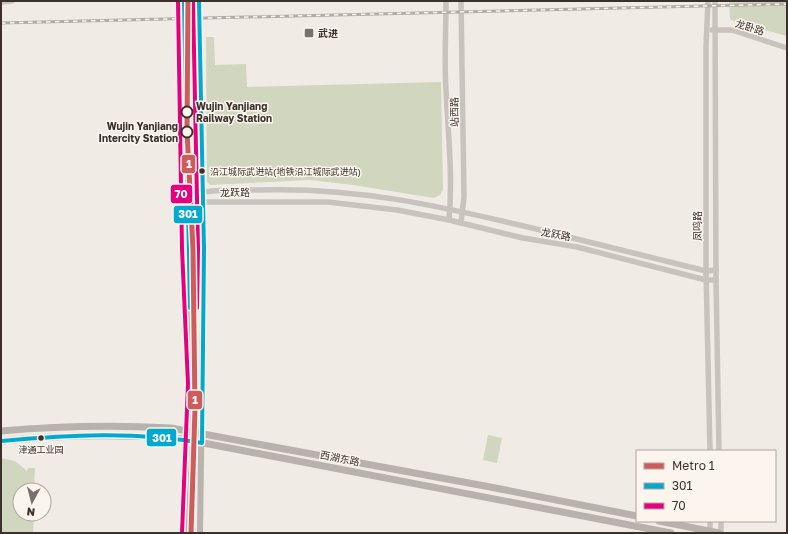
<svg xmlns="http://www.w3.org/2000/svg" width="788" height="534" font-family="'Golos Text','Noto Sans SC',sans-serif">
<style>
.green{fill:#d1d6bf}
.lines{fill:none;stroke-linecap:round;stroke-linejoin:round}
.tertiary{stroke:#c9c3be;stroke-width:5.5}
.secondary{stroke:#bab3ae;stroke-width:6}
.primary{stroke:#b8b1ad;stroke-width:7}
.rail-casing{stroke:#b1aca8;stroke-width:3}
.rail{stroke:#fbf5ee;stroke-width:1.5;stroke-dasharray:4.5;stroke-linecap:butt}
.bus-1-casing{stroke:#fbf5ee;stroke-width:7}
.bus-2-casing{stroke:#fbf5ee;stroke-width:7}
.bus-1{stroke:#00a9ce;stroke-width:4}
.bus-2{stroke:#e5007d;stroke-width:4}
.metro-1-casing{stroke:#fbf5ee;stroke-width:8}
.metro-1{stroke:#cd5c5c;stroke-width:5}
.poi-dot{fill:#7a716c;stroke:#fbf5ee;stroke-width:1.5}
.stop-dot{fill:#fbf5ee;stroke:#3b302b;stroke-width:2}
.bus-dot{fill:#3b302b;stroke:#fbf5ee;stroke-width:1.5}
.labels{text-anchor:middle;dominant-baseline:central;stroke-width:3;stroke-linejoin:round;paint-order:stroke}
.bus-label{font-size:9px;fill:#3b302b;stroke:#fbf5ee;text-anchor:start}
.street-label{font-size:10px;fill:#3b302b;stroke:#fbf5ee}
.poi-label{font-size:10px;font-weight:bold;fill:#3b302b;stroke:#fbf5ee;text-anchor:start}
.stop-label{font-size:10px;font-weight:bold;fill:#3b302b;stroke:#fbf5ee;text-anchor:start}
.line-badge{stroke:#fbf5ee;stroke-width:1.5}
.badge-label{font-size:11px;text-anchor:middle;font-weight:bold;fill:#fff}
</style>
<rect width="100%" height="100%" fill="#f0ebe5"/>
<g class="green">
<polygon points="729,1 787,1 787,36 735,22 730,19"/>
<polygon points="206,37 214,37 215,65 246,64 247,87 441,82 443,190 440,195 434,198 353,185 310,180 210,185 207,182"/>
<polygon points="488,435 502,438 497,463 483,460"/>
<polygon points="1,458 15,461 27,471 28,468 35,468 34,490 20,490 20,514 34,514 33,533 1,533"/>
</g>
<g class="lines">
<g class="tertiary">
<path d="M446 1C446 31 444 61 446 90 448 133 453 176 449 220"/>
<polyline points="708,1 706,46 706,271 710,451"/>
<polyline points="715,1 716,280 719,451"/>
<polyline points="1,2 12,1"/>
<polyline points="712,30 732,30 787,48"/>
<polyline points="188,195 203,202 328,202 397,210 449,220 523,238 577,247 706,280 716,280"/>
<path d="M188 195C212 189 236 190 260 190 357 187 440 206 532 228 590 242 648 257 706 271L716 270"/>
<polyline points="461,223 464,197 461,1"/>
<polyline points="721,521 721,533"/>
<polyline points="710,533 710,521"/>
</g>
<g class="secondary">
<polyline points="184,1 188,249 194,384 193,440 188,533"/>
<polyline points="199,1 204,249 200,533"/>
</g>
<g class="primary">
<path d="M1 431C58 426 114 425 171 428L485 486 637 516"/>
<path d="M1 441C62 435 122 434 183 439L671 533"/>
<polyline points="659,521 719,533"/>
</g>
<g class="rail-casing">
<polyline id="rail" points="1,23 787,4"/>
</g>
<use href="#rail" class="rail"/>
<g class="bus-1-casing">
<g id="bus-1">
<polyline points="184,1 190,308"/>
<path d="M1 441C68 435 135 431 202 443L204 249 199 1"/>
</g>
</g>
<g class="bus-2-casing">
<g id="bus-2">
<polyline points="178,1 182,249 188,384 182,533"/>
<polyline points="193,1 198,249 197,308"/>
</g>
</g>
<use href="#bus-1" class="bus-1"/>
<use href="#bus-2" class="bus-2"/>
<g class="metro-1-casing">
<polyline id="metro-1" points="188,1 187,131 193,249 195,409 191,533"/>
</g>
<use href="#metro-1" class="metro-1"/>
</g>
<rect class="poi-dot" x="304" y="28" width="10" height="10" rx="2"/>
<g class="stop-dot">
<circle cx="187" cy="112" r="5.5"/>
<circle cx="187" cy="132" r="5.5"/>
</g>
<g class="bus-dot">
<circle cx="202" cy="171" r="3.5"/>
<circle cx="41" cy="438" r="3.5"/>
</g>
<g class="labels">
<g class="bus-label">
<text x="210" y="171">沿江城际武进站(地铁沿江城际武进站)</text>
<text x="41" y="449" text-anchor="middle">津通工业园</text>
</g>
<g class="street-label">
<text transform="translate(750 27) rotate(17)">龙卧路</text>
<text transform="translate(454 112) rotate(-91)">站西路</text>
<text x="235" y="192">龙跃路</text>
<text transform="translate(697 226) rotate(-90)">凤鸣路</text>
<text transform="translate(556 234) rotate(10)">龙跃路</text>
<text transform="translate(340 458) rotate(11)">西湖东路</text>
</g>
<g class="poi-label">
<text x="318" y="33">武进</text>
</g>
<g class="stop-label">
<text x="196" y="106">Wujin Yanjiang<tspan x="196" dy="12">Railway Station</tspan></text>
<text x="178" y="126" text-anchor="end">Wujin Yanjiang<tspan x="178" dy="12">Intercity Station</tspan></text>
</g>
</g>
<g class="line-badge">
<rect x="181" y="154" width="15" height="20" rx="4" fill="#cd5c5c"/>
<rect x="170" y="184" width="23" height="20" rx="4" fill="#e5007d"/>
<rect x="173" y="205" width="30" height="19" rx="4" fill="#00a9ce"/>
<rect x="187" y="390" width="16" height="20" rx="4" fill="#cd5c5c"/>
<rect x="146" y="428" width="31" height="19" rx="4" fill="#00a9ce"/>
</g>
<g class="badge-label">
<text x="189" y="168">1</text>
<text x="181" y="198">70</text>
<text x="188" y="218">301</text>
<text x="195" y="404">1</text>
<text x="162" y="442">301</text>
</g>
<rect width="788" height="534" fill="none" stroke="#3b302b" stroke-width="4"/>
<rect x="636" y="450" width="140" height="72" fill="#fbf5ee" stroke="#aea6a0"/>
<rect x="644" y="463" width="20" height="6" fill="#cd5c5c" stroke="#aea6a0"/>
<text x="672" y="470" font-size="12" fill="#3b302b">Metro 1</text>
<rect x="644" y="483" width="20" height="6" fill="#00a9ce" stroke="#aea6a0"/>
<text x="672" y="490" font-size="12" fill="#3b302b">301</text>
<rect x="644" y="503" width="20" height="6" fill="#e5007d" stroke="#aea6a0"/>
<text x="672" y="510" font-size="12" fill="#3b302b">70</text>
<g transform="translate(32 502) rotate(187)"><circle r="19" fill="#fbf5ee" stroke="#aea6a0"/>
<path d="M0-3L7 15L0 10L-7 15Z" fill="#7a716c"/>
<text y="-6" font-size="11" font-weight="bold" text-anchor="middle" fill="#3b302b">N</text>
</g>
</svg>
